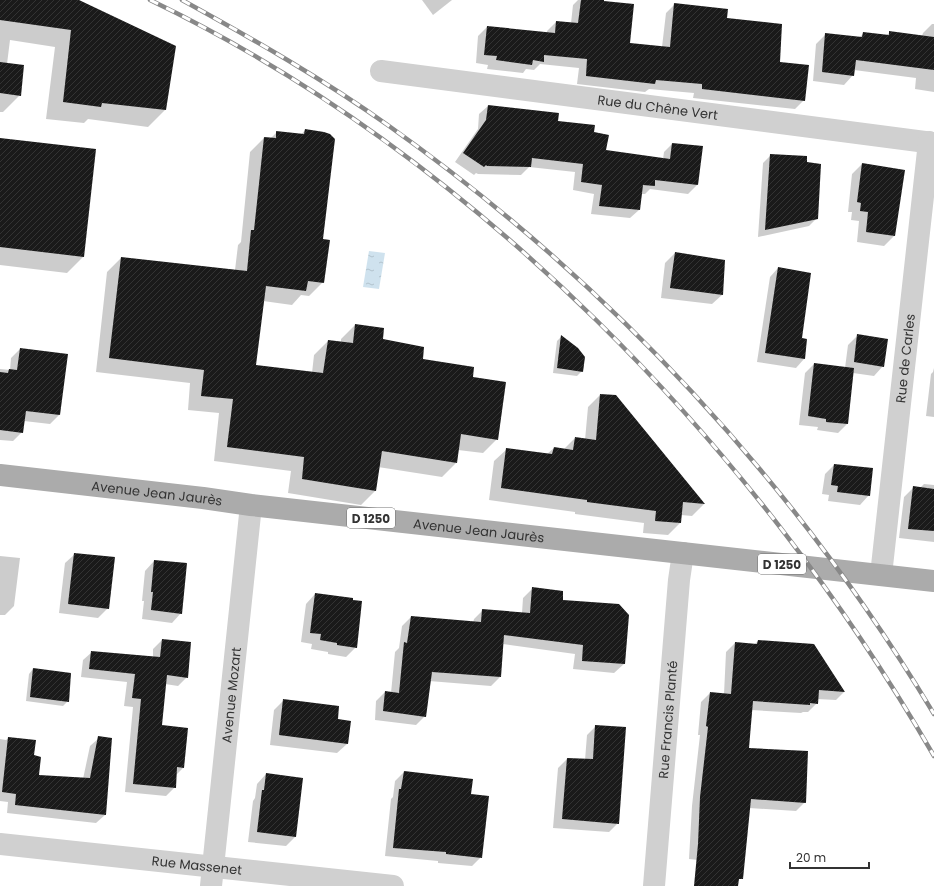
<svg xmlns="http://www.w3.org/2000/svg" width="934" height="886" font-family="Poppins,sans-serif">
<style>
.water{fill:url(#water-ripples)}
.shadow{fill:#0003}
.building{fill:url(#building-hatch)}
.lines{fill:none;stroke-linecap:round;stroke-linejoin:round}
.minor{stroke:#d0d0d0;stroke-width:22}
.primary{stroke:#ababab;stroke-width:22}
.rail-casing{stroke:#888;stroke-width:4.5}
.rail{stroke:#fff;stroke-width:3;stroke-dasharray:9;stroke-linecap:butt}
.labels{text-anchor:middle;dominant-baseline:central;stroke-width:4;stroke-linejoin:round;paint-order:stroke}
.shield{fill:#fff;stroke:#707070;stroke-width:1}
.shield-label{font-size:12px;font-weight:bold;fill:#333}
.street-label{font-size:13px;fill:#333;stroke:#fff}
</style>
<defs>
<pattern id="water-ripples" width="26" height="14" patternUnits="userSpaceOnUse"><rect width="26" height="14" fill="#cfe2ee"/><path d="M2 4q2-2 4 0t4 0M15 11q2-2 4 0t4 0" fill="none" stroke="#b2c2cd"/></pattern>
<pattern id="building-hatch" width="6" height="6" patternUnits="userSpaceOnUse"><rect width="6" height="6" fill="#1a1a1a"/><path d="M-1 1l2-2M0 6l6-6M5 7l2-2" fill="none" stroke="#333"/></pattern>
</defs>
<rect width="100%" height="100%" fill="#fff"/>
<polygon class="water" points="369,251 385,253 379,289 363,287"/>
<g class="shadow">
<polygon points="0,0 77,0 165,110 148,127 88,119 84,123 46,119 55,47 10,40 7,64 20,95 3,112 0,112"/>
<polygon points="422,0 452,0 433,15"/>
<polygon points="578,0 603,0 628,44 662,47 666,13 675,4 726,18 779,63 804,100 795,109 693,98 694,93 649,89 645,92 577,84 579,68 540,64 534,70 526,69 523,73 487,69 488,65 476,63 478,36 487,27 547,33 547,31 556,22 571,23 573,5"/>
<polygon points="932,24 934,24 934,92 915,89 916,78 854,70 853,75 844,85 813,81 816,44 826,34 859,38 863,34 886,36 890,32 922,36 923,33"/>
<polygon points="488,106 557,114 556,122 593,133 605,151 663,159 664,152 672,144 702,147 697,185 688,194 650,189 645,194 641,194 639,210 630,218 591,214 594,194 573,190 575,172 529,167 521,175 478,174 476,173 474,175 455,162 478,129 479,114"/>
<polygon points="305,130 322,240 323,282 309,296 301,295 292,305 263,301 255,366 312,373 314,355 328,341 341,343 341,339 355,325 421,359 471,378 497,439 483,453 458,450 456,463 442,477 378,467 375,491 361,505 288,493 291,471 214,461 219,413 188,410 190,383 96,372 107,272 121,258 235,270 238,245 241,242 250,152 264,138 271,138 277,132 301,135"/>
<polygon points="0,140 84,256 67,273 0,265"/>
<polygon points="771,155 817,218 809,226 758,237 763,163"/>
<polygon points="862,164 904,171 894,236 884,246 857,242 859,221 851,220 852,212 848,212 852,174"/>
<polygon points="675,253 724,261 722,295 712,304 661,298 665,263"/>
<polygon points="778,268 801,339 804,359 796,368 757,362 770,277"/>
<polygon points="858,335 883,366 874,376 853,373 847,424 838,433 817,430 818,427 799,425 805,373 814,364 845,368 848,345"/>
<polygon points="562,336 582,371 577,376 553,373 557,341"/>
<polygon points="20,349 59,415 50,424 24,421 22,432 13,441 0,440 0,369 10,370 11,358"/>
<polygon points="934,368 934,417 926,416 931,374 933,372"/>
<polygon points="600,395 704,504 692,516 681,515 680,523 668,535 643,533 644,523 575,514 575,512 489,500 494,461 507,449 547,454 554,448 564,449 575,438 585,440 588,407"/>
<polygon points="834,465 869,495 860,505 828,501 829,495 822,494 825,474"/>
<polygon points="924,484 934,485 934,542 899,538 904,497 914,487 920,488"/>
<polygon points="75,554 108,608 98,618 59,613 65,563"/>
<polygon points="0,556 20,558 14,606 5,615 0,615"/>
<polygon points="154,561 181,613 172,623 142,619 144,601 142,601 145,571"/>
<polygon points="533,588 561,601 627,615 624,664 614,673 573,669 575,654 503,644 500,677 491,686 429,681 425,716 416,725 375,720 376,701 385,692 391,693 395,652 399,648 402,626 411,617 473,623 474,619 483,610 522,613 523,598"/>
<polygon points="315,594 356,647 346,657 328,654 328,652 311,649 312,644 301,642 306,604"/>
<polygon points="162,640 187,677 178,686 165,684 160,726 183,768 176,775 175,787 166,796 125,792 133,707 124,706 127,682 81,677 83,660 92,652 153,657 153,649"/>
<polygon points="758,641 844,692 836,700 817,699 817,703 808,712 803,712 801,713 751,710 748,749 805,802 796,811 749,808 736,864 689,859 692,806 700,735 698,735 701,702 710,693 724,694 726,652 735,643 754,645"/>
<polygon points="33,669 68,701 63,706 26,701 29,674"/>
<polygon points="284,700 337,719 347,744 337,753 270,745 274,710"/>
<polygon points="596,726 618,823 609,832 553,828 558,768 567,759 585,760 587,735"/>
<polygon points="9,738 33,756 38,776 83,779 90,746 99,738 105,815 96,823 7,813 8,802 0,801 0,739 6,740"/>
<polygon points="404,772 470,794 481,857 472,866 438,863 438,861 385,856 391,799 393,797 395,781"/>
<polygon points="266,774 295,837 286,846 248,842 253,801 255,798 257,784"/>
</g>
<g class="building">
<polygon points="0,0 79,0 176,46 166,110 102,103 101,107 63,102 71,30 0,20"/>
<polygon points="581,0 604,0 604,1 634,4 630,43 670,47 674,3 728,9 727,18 782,24 780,62 809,65 805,101 702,89 702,84 656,80 655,84 586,76 587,59 544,55 544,62 533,60 532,65 496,60 497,56 484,55 487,26 555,33 556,21 578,23"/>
<polygon points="889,31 934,37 934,70 856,60 854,76 822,72 825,33 862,37 863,32 889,35"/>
<polygon points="0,62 24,65 21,96 0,93"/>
<polygon points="488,105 559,113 558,121 595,125 594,132 609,135 606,150 670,159 672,143 703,146 698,185 655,180 655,186 643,185 640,210 599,206 602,185 581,182 583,164 532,158 531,167 487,166 486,165 484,167 463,153 486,120"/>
<polygon points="305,129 324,132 330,134 335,139 323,239 330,240 324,283 308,281 306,291 266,286 256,365 323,373 328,340 353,343 355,324 384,328 383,339 424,347 423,359 474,367 473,377 506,382 498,440 461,434 457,463 382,451 376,491 302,479 304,457 227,447 233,399 201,396 204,370 109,358 121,257 247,271 251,230 254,230 264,137 276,138 276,131 304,134"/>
<polygon points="0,138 96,149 84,257 0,247"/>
<polygon points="770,154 807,156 807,162 821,164 818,219 765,230"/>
<polygon points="862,163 905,170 895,236 866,232 868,212 860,211 861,203 857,202"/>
<polygon points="675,252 725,260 723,295 670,288"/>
<polygon points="778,267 811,273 802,338 807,339 805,359 765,353"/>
<polygon points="857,334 888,339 884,367 854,362"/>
<polygon points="561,335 578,348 585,357 583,372 557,368"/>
<polygon points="20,348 68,354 60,415 26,411 23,433 0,430 0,372 8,373 9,369 17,370"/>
<polygon points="814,363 854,368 848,424 826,422 826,419 808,416"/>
<polygon points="600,394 616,395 705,504 683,502 681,523 655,521 656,511 587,502 587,500 501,488 506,448 552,454 554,447 573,450 575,437 596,440"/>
<polygon points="834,464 873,468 870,496 837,492 838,486 831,485"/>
<polygon points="913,486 934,489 934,531 908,529"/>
<polygon points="74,553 115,557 109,609 68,604"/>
<polygon points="154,560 187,563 182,614 151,610 153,592 151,592"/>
<polygon points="532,587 563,591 563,600 619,604 629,615 625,664 582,661 583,645 504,635 501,677 432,672 426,717 383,711 385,691 399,693 404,642 407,643 411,616 481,622 482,609 530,613"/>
<polygon points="315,593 353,598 353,600 362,601 357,648 337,645 337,643 320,640 321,634 310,633"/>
<polygon points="162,639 191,642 188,678 167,675 162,725 188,728 184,768 177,767 176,788 133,784 141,699 132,698 135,674 89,669 91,651 160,657"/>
<polygon points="758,640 814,644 845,692 819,690 818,704 810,703 810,705 753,701 749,748 808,751 806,803 751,799 743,879 739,879 738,886 694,886 698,844 700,797 708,727 706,726 710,692 731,694 735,642 757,644"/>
<polygon points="33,668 71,673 69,702 30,697"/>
<polygon points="283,699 339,706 338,719 351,721 348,744 279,735"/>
<polygon points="595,725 626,727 619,824 562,819 567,758 593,759"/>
<polygon points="98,736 112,738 106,815 15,805 16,794 2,792 8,737 36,740 34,755 41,757 39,775 90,778"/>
<polygon points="404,771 473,779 471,794 489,796 482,858 446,854 446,852 393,848 399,789 401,789"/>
<polygon points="266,773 303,778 296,837 257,832 262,790 264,790"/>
</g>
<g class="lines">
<g class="minor">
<path id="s1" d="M381 71 934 143"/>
<path id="s2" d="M881 575 929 142"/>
<path id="s3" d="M0 844 393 886"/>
<path id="s4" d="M211 886 251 505"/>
<path id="s5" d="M654 886 679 580 683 553"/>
</g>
<path class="primary" id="s6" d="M0 475 203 498 251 505 934 581"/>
<g class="rail-casing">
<g id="rail">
<path d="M150 0C474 156 755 446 934 756"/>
<path d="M182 0C253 39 323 79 389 126 610 283 795 483 934 714"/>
</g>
</g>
<use href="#rail" class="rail"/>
</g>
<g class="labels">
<g class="shield">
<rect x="347" y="508" width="48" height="20" rx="3"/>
<rect x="758" y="554" width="48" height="20" rx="3"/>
</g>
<g class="shield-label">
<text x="371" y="518">D 1250</text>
<text x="782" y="564">D 1250</text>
</g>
<g class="street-label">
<text stroke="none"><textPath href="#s1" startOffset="279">Rue du Chêne Vert</textPath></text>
<text stroke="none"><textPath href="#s2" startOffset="218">Rue de Carles</textPath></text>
<text stroke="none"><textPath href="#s6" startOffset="158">Avenue Jean Jaurès</textPath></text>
<text stroke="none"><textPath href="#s6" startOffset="482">Avenue Jean Jaurès</textPath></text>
<text stroke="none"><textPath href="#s4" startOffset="192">Avenue Mozart</textPath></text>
<text stroke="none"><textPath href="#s5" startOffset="167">Rue Francis Planté</textPath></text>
<text stroke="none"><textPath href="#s3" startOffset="198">Rue Massenet</textPath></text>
</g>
</g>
<path d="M790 862v6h79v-6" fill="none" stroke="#333333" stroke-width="2"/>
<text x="796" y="862" font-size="12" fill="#333333" stroke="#ffffff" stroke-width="3" paint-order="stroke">20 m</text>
</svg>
